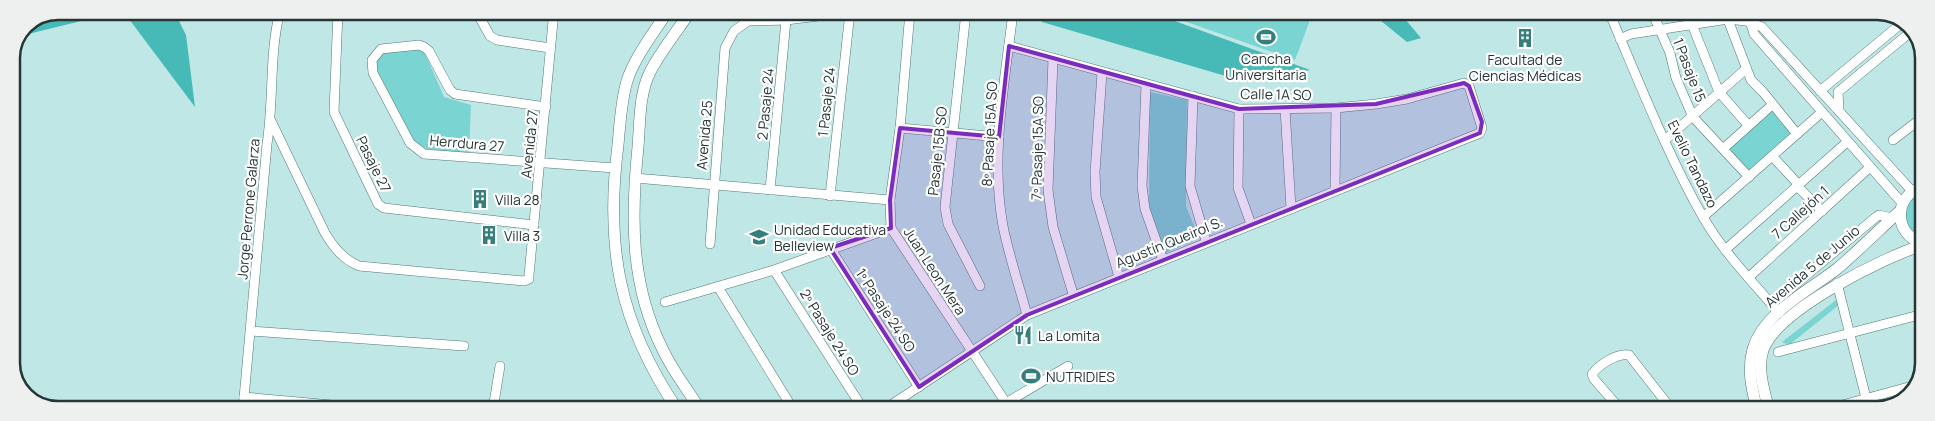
<svg xmlns="http://www.w3.org/2000/svg" width="1935" height="421" font-family="Manrope,sans-serif">
<style>
.green{fill:#7ad4d1}
.forest{fill:#47b9b6}
.lines{fill:none;stroke-linecap:round;stroke-linejoin:round}
.minor-casing{stroke:#537977;stroke-width:10}
.major-casing{stroke:#537977;stroke-width:12}
.minor{stroke:#fff;stroke-width:9}
.major{stroke:#fff;stroke-width:11}
.marked{fill:#7b2cbf;fill-opacity:0.2;stroke:#7b2cbf;stroke-width:4;stroke-linejoin:round}
.labels{text-anchor:middle;dominant-baseline:central;stroke-width:4.5;stroke-linejoin:round;paint-order:stroke}
.poi-label{font-size:14px;fill:#263636;stroke:#fff;text-anchor:start}
.street-label{font-size:14px;fill:#263636;stroke:#fff}
.rim{fill:none;stroke:#263636;stroke-width:2.5}
</style>
<rect width="100%" height="100%" fill="#bfe7e6"/>
<g class="green">
<polygon points="1164,12 1313,12 1295,60 1164,14"/>
<polygon points="418,48 424,51 444,97 471,105 469,154 427,149 412,140 375,74 375,60 382,52"/>
<polygon points="1150,92 1187,100 1186,206 1199,238 1165,253 1149,206"/>
<polygon points="1770,108 1792,133 1748,171 1726,146"/>
<path d="M1923 191V236C1909 233 1896 212 1910 199 1913 196 1919 194 1923 191Z"/>
<polygon points="1840,297 1840,304 1789,345 1782,342"/>
</g>
<g class="forest">
<polygon points="58,11 122,11 20,36 25,25"/>
<polygon points="123,11 174,11 186,35 195,107"/>
<polygon points="1041,12 1162,12 1161,16 1310,70 1246,82 1042,22"/>
<polygon points="1370,12 1399,12 1421,38 1407,42"/>
</g>
<g class="lines">
<g class="minor-casing">
<g id="minor">
<polyline points="338,11 334,112 378,204 384,208 534,225"/>
<polyline points="476,11 490,36 497,40 550,48"/>
<polyline points="910,12 900,128 890,200 891,228 1010,409"/>
<polyline points="966,12 945,207 948,224 980,286"/>
<path d="M1013 12C1005 81 990 156 1003 226 1009 256 1019 285 1027 315"/>
<path d="M1609 12C1638 79 1667 154 1703 217 1723 252 1753 282 1779 313"/>
<polyline points="1652,12 1670,53 1676,78 1693,117 1749,177"/>
<polyline points="1687,12 1719,92 1748,125"/>
<polyline points="1725,12 1751,80 1763,92 1797,134"/>
<polyline points="1751,24 1754,34 1902,203"/>
<polyline points="1620,39 1631,34 1728,19 1746,21 1762,27 1912,191"/>
<polyline points="1053,59 1048,190 1053,227 1073,294"/>
<polyline points="1102,73 1095,172 1096,197 1119,277"/>
<polyline points="1146,85 1142,186 1145,209 1163,260"/>
<polyline points="1820,91 1903,22"/>
<polyline points="1193,96 1190,186 1206,241"/>
<polyline points="546,107 455,94 450,90 429,51 424,47 419,45 381,49 372,60 373,73 410,143 424,154 615,168"/>
<polyline points="1239,109 1238,188 1251,224"/>
<polyline points="1285,109 1291,208"/>
<polyline points="1839,111 1838,92 1913,30"/>
<path d="M271 121 325 233C334 248 343 259 359 266L524 281 529 279V275L554 11"/>
<polyline points="900,128 999,137"/>
<polyline points="1665,140 1746,69"/>
<polyline points="1893,140 1923,117"/>
<polyline points="1724,148 1772,105"/>
<polyline points="1772,156 1799,185"/>
<polyline points="635,178 890,200"/>
<polyline points="1798,187 1822,211"/>
<polyline points="1335,189 1336,108"/>
<polyline points="770,190 786,20"/>
<polyline points="830,196 850,12"/>
<polyline points="1703,217 1822,112"/>
<polyline points="710,244 725,48 734,31 748,21 786,20 851,12"/>
<polyline points="830,248 919,387"/>
<polyline points="1725,250 1847,142"/>
<polyline points="774,270 863,409"/>
<polyline points="1749,277 1869,168"/>
<polyline points="1837,283 1869,410"/>
<polyline points="718,287 793,409"/>
<polyline points="1779,298 1876,217 1879,215 1892,218"/>
<polyline points="665,302 774,270 891,228"/>
<polyline points="251,331 464,346"/>
<polyline points="1778,352 1923,314"/>
<polyline points="244,397 376,409"/>
<path d="M243 409 267 144C274 100 269 54 280 11"/>
<polyline points="493,409 500,366"/>
<polyline points="885,409 1027,315 1480,133 1482,128 1469,86 1464,83 1407,99 1376,104 1336,108 1239,109 1009,46"/>
<polyline points="996,409 1068,366"/>
<path d="M1621 410 1594 379 1592 374C1600 364 1617 353 1629 355L1672 410"/>
<polyline points="1824,410 1916,385"/>
</g>
</g>
<g class="major-casing">
<g id="major">
<path d="M667 12C654 33 635 56 627 81 621 101 620 124 618 145 605 247 619 323 677 409"/>
<path d="M690 12C677 31 661 51 650 72 639 94 640 123 638 147 631 216 630 284 662 348 672 370 687 389 700 409"/>
<path d="M1923 243C1893 236 1893 194 1923 187"/>
<path d="M1757 410C1752 389 1747 370 1753 349 1764 312 1809 291 1838 268 1859 250 1879 230 1900 211"/>
<path d="M1769 410C1764 391 1757 369 1763 350 1777 310 1884 257 1923 245"/>
</g>
</g>
<use href="#minor" class="minor"/>
<use href="#major" class="major"/>
</g>
<path class="marked" d="M1009 46 1239 109 1376 104 1464 83 1469 86 1482 122 1480 133 1027 315 919 387 830 248 891 228 890 200 900 128 999 137Z"/>
<defs>
<g id="stadium-bare" transform="scale(1.5)"><path d="M0-5a6.5 5 0 1 0 0 10a6.5 5 0 1 0 0-10ZM-3.5-1.8h7v3.6h-7Z" fill="#357e7c" stroke="#fff" stroke-width="2.5" paint-order="stroke"/></g>
<g id="building-bare" transform="scale(1.5)"><path d="M-4-6H4V6H1V3H-1V6H-4ZM-2.5-4.3h1.7v1.8h-1.7ZM.8-4.3h1.7v1.8H.8ZM-2.5-1h1.7V.8h-1.7ZM.8-1h1.7V.8H.8Z" fill="#357e7c" stroke="#fff" stroke-width="2.5" paint-order="stroke"/></g>
<g id="school-bare" transform="scale(1.5)"><path d="M0-5L7-2L0 1L-7-2ZM-4 1L0 2.5L4 1V4Q0 6-4 4Z" fill="#357e7c" stroke="#fff" stroke-width="2.5" paint-order="stroke"/></g>
<g id="restaurant-bare" transform="scale(1.5)"><path d="M-5-6h1v4h1v-4h1v4h1v-4h1v5L-1.5 .5V6h-2V.5L-5-1ZM5-6V6H3V1.5H1.5Q1.5-4 5-6Z" fill="#357e7c" stroke="#fff" stroke-width="2.5" paint-order="stroke"/></g>
</defs>
<g fill-rule="evenodd">
<use href="#stadium-bare" x="1266" y="37"/>
<use href="#building-bare" x="1525" y="38"/>
<use href="#building-bare" x="480" y="199"/>
<use href="#building-bare" x="489" y="235"/>
<use href="#school-bare" x="759" y="237"/>
<use href="#restaurant-bare" x="1023" y="335"/>
<use href="#stadium-bare" x="1031" y="376"/>
</g>
<g class="labels">
<g class="poi-label">
<text x="1266" y="58" text-anchor="middle">Cancha<tspan x="1266" dy="16">Universitaria</tspan></text>
<text x="1525" y="59" text-anchor="middle">Facultad de<tspan x="1525" dy="16">Ciencias Médicas</tspan></text>
<text x="495" y="199">Villa 28</text>
<text x="774" y="229">Unidad Educativa<tspan x="774" dy="16">Belleview</tspan></text>
<text x="504" y="235">Villa 3</text>
<text x="1038" y="335">La Lomita</text>
<text x="1046" y="376">NUTRIDIES</text>
</g>
<g class="street-label">
<text transform="translate(1690 70) rotate(69)">1 Pasaje 15</text>
<text transform="translate(1276 94) rotate(1)">Calle 1A SO</text>
<text transform="translate(826 102) rotate(-84)">1 Pasaje 24</text>
<text transform="translate(765 104) rotate(-85)">2 Pasaje 24</text>
<text transform="translate(989 134) rotate(-87)">8º Pasaje 15A SO</text>
<text transform="translate(704 135) rotate(-85)">Avenida 25</text>
<text transform="translate(467 143) rotate(5)">Herrdura 27</text>
<text transform="translate(529 144) rotate(-84)">Avenida 27</text>
<text transform="translate(1037 148) rotate(-89)">7º Pasaje 15A SO</text>
<text transform="translate(937 151) rotate(-84)">Pasaje 15B SO</text>
<text transform="translate(374 164) rotate(64)">Pasaje 27</text>
<text transform="translate(1693 164) rotate(64)">Evelio Tandazo</text>
<text transform="translate(248 209) rotate(-85)">Jorge Perrone Galarza</text>
<text transform="translate(1800 212) rotate(-42)">7 Callejón 1</text>
<text transform="translate(1169 242) rotate(-22)">Agustín Queirol S.</text>
<text transform="translate(1812 266) rotate(-40)">Avenida 5 de Junio</text>
<text transform="translate(935 271) rotate(57)">Juan Leon Mera</text>
<text transform="translate(886 310) rotate(57)">1º Pasaje 24 SO</text>
<text transform="translate(830 332) rotate(58)">2º Pasaje 24 SO</text>
</g>
</g>
<path d="M0 0H1935V421H0ZM58 20H1877A38 38 0 0 1 1915 58V363A38 38 0 0 1 1877 401H58A38 38 0 0 1 20 363V58A38 38 0 0 1 58 20Z" fill="#eeefef" fill-rule="evenodd"/>
<path class="rim" d="M58 20H1877A38 38 0 0 1 1915 58V363A38 38 0 0 1 1877 401H58A38 38 0 0 1 20 363V58A38 38 0 0 1 58 20Z"/>
</svg>
